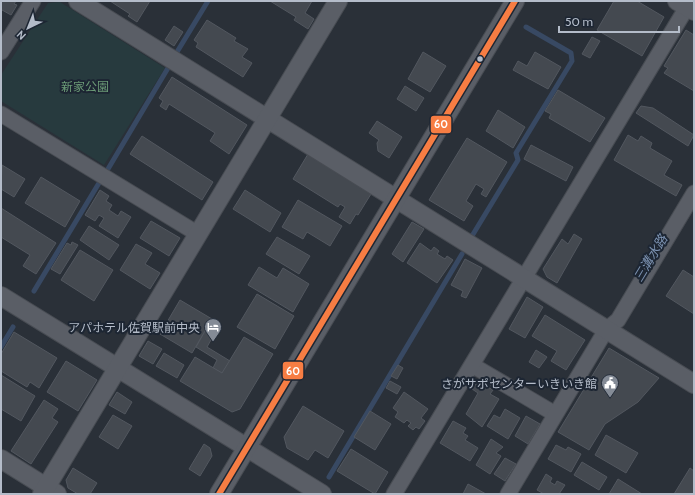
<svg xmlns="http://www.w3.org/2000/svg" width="695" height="495" font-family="Cabin,'Noto Sans JP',sans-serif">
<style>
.green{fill:#273a3e}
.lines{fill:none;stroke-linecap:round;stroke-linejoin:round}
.stream{stroke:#384963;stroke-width:5}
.building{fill:#444950;stroke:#52575f}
.minor-casing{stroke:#484c53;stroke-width:17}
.tertiary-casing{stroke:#484c53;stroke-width:20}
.minor{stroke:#5a5e66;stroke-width:15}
.tertiary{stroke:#5a5e66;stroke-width:18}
.bus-1-casing{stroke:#1d2633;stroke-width:9}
.bus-1{stroke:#f77d43;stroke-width:6}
.bus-dot{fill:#b4bcc9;stroke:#1d2633;stroke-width:1.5}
.labels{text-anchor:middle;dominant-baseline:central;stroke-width:4;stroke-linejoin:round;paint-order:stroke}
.park-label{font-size:12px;fill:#6b9a76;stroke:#1d2633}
.poi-label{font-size:12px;fill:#b4bcc9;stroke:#1d2633;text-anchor:end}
.water-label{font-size:13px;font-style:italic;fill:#7c92b1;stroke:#1d2633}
.line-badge{stroke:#1d2633;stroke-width:1.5}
.badge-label{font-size:11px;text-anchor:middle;font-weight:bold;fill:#fff}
</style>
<rect width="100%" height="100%" fill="#2a3038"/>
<polygon class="green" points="60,2 165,68 104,165 1,101 1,75 48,3"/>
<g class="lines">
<g class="stream">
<polyline points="177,52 208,1"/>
<polyline points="108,169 168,68"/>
<polyline points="472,236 518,160 516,153 572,61 571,53 526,27"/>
<polyline points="34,291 99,183"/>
<polyline points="1,347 13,327"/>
<polyline points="329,477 462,254"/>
</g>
</g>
<g class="building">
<polygon points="1,1 16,1 14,4 17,5 11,15 2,10 1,11"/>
<polygon points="110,1 150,1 137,22 128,16 130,14"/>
<polygon points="270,1 312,1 305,13 314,19 308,29 294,20 296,17"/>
<polygon points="614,1 637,1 664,17 642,56 597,30"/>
<polygon points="207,20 236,38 234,41 248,49 242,57 252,63 243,77 196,47 198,43 194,40"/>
<polygon points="174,26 183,32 174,46 165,40"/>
<polygon points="686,30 694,35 694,91 664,73 668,68 664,66"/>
<polygon points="592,37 600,41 590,58 582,54"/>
<polygon points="423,52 446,66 430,92 408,79"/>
<polygon points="535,52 561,67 548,89 513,70 518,61 527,66"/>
<polygon points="172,77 247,125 229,154 210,141 215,133 169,104 166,110 160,106 163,101 159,98"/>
<polygon points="405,86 424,98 416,111 397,99"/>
<polygon points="558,90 605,118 590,142 549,118 551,114 545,111"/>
<polygon points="641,106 653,108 694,135 688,146 636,113"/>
<polygon points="498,110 525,127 513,148 486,131"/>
<polygon points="377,121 402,137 389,158 378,151 377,143 379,140 369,133"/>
<polygon points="628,135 638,141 641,136 652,143 650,148 672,161 664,175 682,185 676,196 614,160"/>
<polygon points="142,136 213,182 202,200 130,154"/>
<polygon points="467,138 507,162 486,197 481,194 484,189 476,184 466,201 473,206 464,221 429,200"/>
<polygon points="531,145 573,167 566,181 524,159"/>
<polygon points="308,154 371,194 358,215 356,214 350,224 339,217 345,207 340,204 338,207 293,179"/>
<polygon points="2,165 25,179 14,197 1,189"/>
<polygon points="41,177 80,201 65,227 25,203"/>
<polygon points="100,190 109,196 106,201 112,205 109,210 118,216 121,211 131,217 118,238 99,226 104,218 99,215 95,221 85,215"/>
<polygon points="245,190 281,213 270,232 233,209"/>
<polygon points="298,200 342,226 330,246 307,232 303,239 282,227"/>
<polygon points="1,208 56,243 36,274 23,266 30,255 1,237"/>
<polygon points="151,221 180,238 169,256 140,238"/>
<polygon points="412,222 424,229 403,262 392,254"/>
<polygon points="89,226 119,245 109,260 80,240"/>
<polygon points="574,234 582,239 557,283 547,277 543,269 562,239 568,244"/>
<polygon points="277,237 310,256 299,274 266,254"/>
<polygon points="72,242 78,245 60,274 51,269 67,243 71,245"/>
<polygon points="420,243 431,251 434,247 439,251 437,254 445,259 447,256 453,260 437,283 407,263"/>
<polygon points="136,244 152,253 145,264 160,273 150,289 120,270"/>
<polygon points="80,250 113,270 94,301 61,280"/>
<polygon points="465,259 482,268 466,298 461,296 463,291 451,285"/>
<polygon points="259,267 277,278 283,268 309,284 293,312 248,285"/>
<polygon points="683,270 694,277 694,314 666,296"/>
<polygon points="257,294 294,316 275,349 237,327"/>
<polygon points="527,297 543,307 525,338 509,329"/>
<polygon points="180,300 212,319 192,353 160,334"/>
<polygon points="545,315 585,340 566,370 551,361 557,351 532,336"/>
<polygon points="212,319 220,324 207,347 230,361 222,373 213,368 217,360 196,347"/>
<polygon points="14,332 57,358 39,388 30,382 27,387 1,371 1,354"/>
<polygon points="244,337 273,354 240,409 232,412 180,381 195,357 222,373"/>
<polygon points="148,341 162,349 153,364 139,356"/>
<polygon points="609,348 659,378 638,402 605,424 589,450 558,432"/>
<polygon points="536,350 547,357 539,368 529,362"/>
<polygon points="164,353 184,365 177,378 156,366"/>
<polygon points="66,361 97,380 78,411 47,392"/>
<polygon points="398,365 403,368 397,379 391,376"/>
<polygon points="1,375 35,396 21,421 1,409"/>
<polygon points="390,381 401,387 397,394 386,388"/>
<polygon points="477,381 493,390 490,394 499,399 482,427 466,414 478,393 472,389"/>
<polygon points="117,392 132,402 125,414 109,405"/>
<polygon points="404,392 428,409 421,418 425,421 419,429 416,427 413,430 408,426 411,423 407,420 404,423 395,417 398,412 393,408"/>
<polygon points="44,400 58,409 52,418 58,422 31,464 11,451"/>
<polygon points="303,406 344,431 328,458 315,450 308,460 287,448 284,437"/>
<polygon points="505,409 520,418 508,439 487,426 494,415 500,418"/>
<polygon points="370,411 391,424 375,450 354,437"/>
<polygon points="113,415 132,426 118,449 99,437"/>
<polygon points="526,416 540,424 528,444 515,436"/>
<polygon points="453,421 466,428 463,433 468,436 465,440 478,448 470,461 440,443"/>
<polygon points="606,435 638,453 626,473 595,455"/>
<polygon points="491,439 503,447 496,453 501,456 490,474 476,465"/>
<polygon points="204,444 210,448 212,456 200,476 189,469"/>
<polygon points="556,445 566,450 568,447 581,454 571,472 548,459"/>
<polygon points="351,449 388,472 375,494 337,471"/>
<polygon points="505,458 516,464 505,481 494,474"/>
<polygon points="582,462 607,477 599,490 574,475"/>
<polygon points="73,468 97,483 90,494 78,494 68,488 66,480"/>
<polygon points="690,468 694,471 694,494 674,494"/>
<polygon points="546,474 552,478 550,482 555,485 557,481 565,485 559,494 544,494 537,490"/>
<polygon points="618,479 642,494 609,494"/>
<polygon points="468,484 486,494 463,494"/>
</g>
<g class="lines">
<g class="minor-casing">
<g id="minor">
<polyline points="1,52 33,1"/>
<polyline points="1,114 198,234"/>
<polyline points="472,365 555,414"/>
<polyline points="394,494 687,7"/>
<polyline points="508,494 606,330 618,320 694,193"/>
</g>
</g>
<g class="tertiary-casing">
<g id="tertiary">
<polyline points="78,1 694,384"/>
<polyline points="677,1 694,11"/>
<polyline points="1,296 322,494"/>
<polyline points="1,459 57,494"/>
<polyline points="42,494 338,1"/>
<polyline points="219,494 515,1"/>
</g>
</g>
<use href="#minor" class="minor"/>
<use href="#tertiary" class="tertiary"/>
<g class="bus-1-casing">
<polyline id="bus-1" points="219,494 515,1"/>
</g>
<use href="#bus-1" class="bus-1"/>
</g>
<defs>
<g id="hotel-pin" transform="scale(0.9)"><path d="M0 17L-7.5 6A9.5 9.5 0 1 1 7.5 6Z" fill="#848b96" stroke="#1d2633"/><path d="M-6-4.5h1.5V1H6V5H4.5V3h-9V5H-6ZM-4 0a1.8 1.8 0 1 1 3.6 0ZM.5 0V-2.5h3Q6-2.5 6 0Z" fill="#fff"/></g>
<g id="civic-pin" transform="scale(0.9)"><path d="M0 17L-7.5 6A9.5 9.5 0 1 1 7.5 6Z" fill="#848b96" stroke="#1d2633"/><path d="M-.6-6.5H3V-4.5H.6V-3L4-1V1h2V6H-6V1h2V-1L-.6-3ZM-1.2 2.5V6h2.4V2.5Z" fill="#fff"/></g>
</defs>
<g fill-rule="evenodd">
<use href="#hotel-pin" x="213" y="327"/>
<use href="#civic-pin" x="610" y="383"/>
</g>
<circle class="bus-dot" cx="480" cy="59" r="3.5"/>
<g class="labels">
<g class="park-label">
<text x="85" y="86">新家公園</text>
</g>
<g class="poi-label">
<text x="200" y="327">アパホテル佐賀駅前中央</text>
<text x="597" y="383">さがサポセンターいきいき館</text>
</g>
<g class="water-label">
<text transform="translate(650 258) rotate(-59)">三溝水路</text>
</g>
</g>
<g class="line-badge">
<rect x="430" y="115" width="22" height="19" rx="4" fill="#f77d43"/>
<rect x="282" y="361" width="22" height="19" rx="4" fill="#f77d43"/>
</g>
<g class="badge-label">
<text x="441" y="128">60</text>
<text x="293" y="375">60</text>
</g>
<rect width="695" height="495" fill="none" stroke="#b4bcc9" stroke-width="4"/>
<g transform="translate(28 28) rotate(223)" stroke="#1d2633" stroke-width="3" paint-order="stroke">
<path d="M0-3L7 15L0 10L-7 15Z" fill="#b4bcc9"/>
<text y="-6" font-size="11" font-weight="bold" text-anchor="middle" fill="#b4bcc9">N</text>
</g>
<path d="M559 26v6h120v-6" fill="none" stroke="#b4bcc9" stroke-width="2"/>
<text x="565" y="26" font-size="12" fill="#b4bcc9" stroke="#1d2633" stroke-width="3" paint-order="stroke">50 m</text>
</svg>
